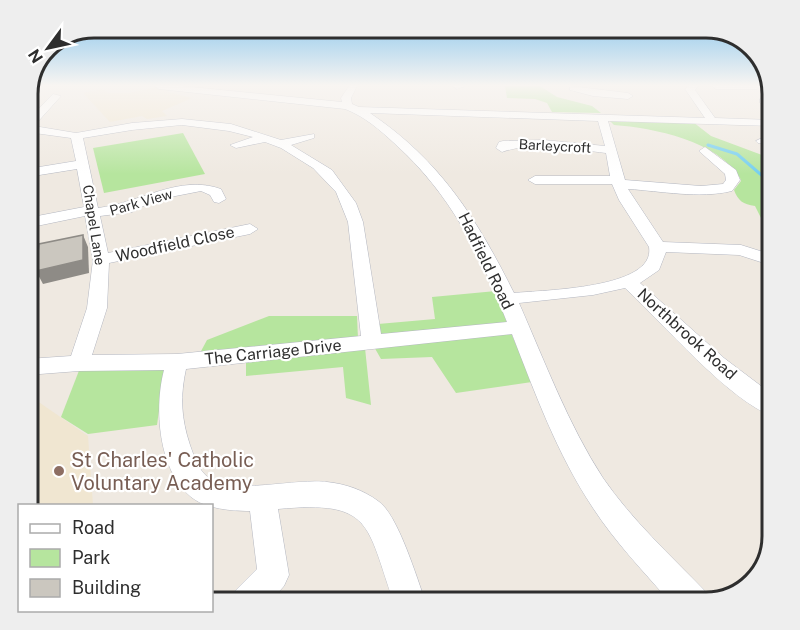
<svg xmlns="http://www.w3.org/2000/svg" width="800" height="630" font-family="'Public Sans',sans-serif">
<style>
.education{fill:#f0e6d1}
.green{fill:#b6e59e}
.lines{fill:none;stroke-linecap:round;stroke-linejoin:round}
.stream-far1{stroke:#75cff0;stroke-width:2}
.stream{stroke:#75cff0;stroke-width:3}
.minor-casing{stroke:#b4b7c1;stroke-width:1}
.minor{fill:#fff;fill-rule:evenodd}
.shaded-wall{fill:#8e8b86}
.building{fill:#cbc7bf;stroke:#8e8b86;stroke-width:1.5}
.education-dot{fill:#8d6e63;stroke:#fff;stroke-width:2}
.labels{text-anchor:middle;dominant-baseline:central;stroke-width:4.5;stroke-linejoin:round;paint-order:stroke}
.far-street-label{font-size:14px;fill:#2e2e2e;stroke:#fff}
.street-label{font-size:16px;fill:#2e2e2e;stroke:#fff}
.near-education-label{font-size:20px;fill:#785e54;stroke:#fff;text-anchor:start}
.rim{fill:none;stroke:#2e2e2e;stroke-width:3}
</style>
<rect width="100%" height="100%" fill="#efe9e1"/>
<g class="education">
<polygon points="157,87 170,88 168,92 192,98 162,111 167,116 147,119 142,116 110,122 83,93 102,89 109,93 129,93"/>
<polygon points="27,394 88,436 93,505 27,505"/>
</g>
<g class="green">
<polygon points="505,86 540,86 557,97 592,106 601,113 552,112 547,103 535,99 507,98"/>
<path d="M610 121 693 122 711 136 773 159V258L765 254V226L755 206C743 204 738 201 734 190L741 181 740 178C718 141 654 128 614 125Z"/>
<polygon points="183,133 205,174 104,193 93,148"/>
<polygon points="496,291 507,323 380,334 378,324 435,319 432,297"/>
<polygon points="269,316 357,316 358,339 200,353 207,340"/>
<polygon points="511,333 532,382 456,393 432,357 381,359 373,345"/>
<polygon points="365,348 371,405 346,398 343,367 246,376 246,359"/>
<polygon points="165,367 157,425 88,434 61,417 80,368"/>
</g>
<g class="lines">
<polyline class="stream-far1" points="708,145 710,146"/>
<polyline class="stream" points="708,145 737,154 773,185"/>
<g class="minor-casing">
<g id="minor">
<path d="M155 86H181L342 102 341 98 349 86H357L351 98 352 104 359 107 705 118 685 89 689 86H698L695 90 715 118 773 120V126L608 121 625 180 701 186 723 184 726 180 725 174 699 151 705 147 736 170 740 180 732 191C699 199 661 191 628 189L663 242 741 245 773 255V266L739 255 666 252 659 270 640 283 724 358 773 395V416C730 402 661 321 625 288L593 295 519 303C545 362 568 424 603 478 632 520 670 555 705 591L709 602 671 603C644 572 615 542 593 508 557 454 535 393 512 334L186 369C180 396 181 418 190 445 195 459 198 470 210 479 230 495 299 478 327 482 346 484 363 490 378 501 398 514 417 579 426 603H394C366 524 373 500 278 509L289 575 284 586 269 603H231L235 591 257 569 250 511C232 511 206 509 191 497 158 470 154 408 164 370L79 371 27 375V359L71 356 87 308 93 260 85 216 27 228V218L84 207 77 169 27 177V169L76 161 71 138 27 132V121L53 94 61 96 34 126 76 133 132 123 182 119 231 124 281 140 314 134V138L291 145 332 170 356 203 363 222 381 334 507 322C480 254 451 194 394 143 380 130 364 116 345 109L159 89ZM370 113 598 121 605 146 544 140 503 141 499 142 496 148 502 152C533 141 572 149 606 153L610 176H535L528 180 535 184H612L619 200 649 247C656 289 542 290 514 293 477 219 440 160 370 113ZM182 125 229 131 253 137 230 145 236 148 265 142 281 148 313 168 336 192 348 222 361 336 177 354 92 355 107 308 109 263 250 234 258 229 250 224 108 253 100 216 132 212 155 200 201 191 210 195 214 202 219 203 226 199 221 189C179 174 140 203 98 208L83 138 132 130Z"/>
<polygon points="453,86 466,86 457,89"/>
<polygon points="570,86 628,93 633,96 628,99 593,96 570,90"/>
<polygon points="712,86 761,86 757,89 716,89"/>
<polygon points="760,99 766,99 773,105 773,114 760,103"/>
<polygon points="762,138 773,139 773,145 758,143 756,141"/>
</g>
</g>
<use href="#minor" class="minor"/>
</g>
<polygon class="shaded-wall" points="83,235 88,247 89,273 43,284 36,271"/>
<polygon class="building" points="83,235 83,260 36,271 39,244"/>
<linearGradient id="sky" x2="0" y2="1"><stop stop-color="#7abfeb"/><stop offset="0.49" stop-color="#f8f5f2"/><stop offset="1" stop-color="#f8f5f2" stop-opacity="0"/></linearGradient>
<rect width="800" height="174" fill="url(#sky)"/>
<circle class="education-dot" cx="59" cy="471" r="6"/>
<g class="labels">
<g class="far-street-label">
<text transform="translate(555 146) rotate(3)">Barleycroft</text>
<text transform="translate(141 202) rotate(-16)">Park View</text>
<text transform="translate(94 225) rotate(81)">Chapel Lane</text>
</g>
<g class="street-label">
<text transform="translate(175 244) rotate(-12)">Woodfield Close</text>
<text transform="translate(486 261) rotate(64)">Hadfield Road</text>
<text transform="translate(687 334) rotate(42)">Northbrook Road</text>
<text transform="translate(273 352) rotate(-6)">The Carriage Drive</text>
</g>
<g class="near-education-label">
<text x="71" y="460">St Charles' Catholic<tspan x="71" dy="23">Voluntary Academy</tspan></text>
</g>
</g>
<path d="M0 0H800V630H0ZM94 38H706A56 56 0 0 1 762 94V536A56 56 0 0 1 706 592H94A56 56 0 0 1 38 536V94A56 56 0 0 1 94 38Z" fill="#eee" fill-rule="evenodd"/>
<path class="rim" d="M94 38H706A56 56 0 0 1 762 94V536A56 56 0 0 1 706 592H94A56 56 0 0 1 38 536V94A56 56 0 0 1 94 38Z"/>
<rect x="18" y="504" width="195" height="108" fill="#ffffff" stroke="#ababab" stroke-width="1.5"/>
<rect x="30" y="524" width="30" height="9" fill="#ffffff" stroke="#ababab" stroke-width="1.5"/>
<text x="72" y="534" font-size="18" fill="#2e2e2e">Road</text>
<rect x="30" y="549" width="30" height="18" fill="#b6e59e" stroke="#ababab" stroke-width="1.5"/>
<text x="72" y="564" font-size="18" fill="#2e2e2e">Park</text>
<rect x="30" y="579" width="30" height="18" fill="#cbc7bf" stroke="#ababab" stroke-width="1.5"/>
<text x="72" y="594" font-size="18" fill="#2e2e2e">Building</text>
<g transform="translate(48 48) rotate(237)" stroke="#ffffff" stroke-width="4.5" paint-order="stroke">
<path d="M0-4.5L10 22L0 15L-10 22Z" fill="#2e2e2e"/>
<text y="-9" font-size="16" font-weight="bold" text-anchor="middle" fill="#2e2e2e">N</text>
</g>
</svg>
